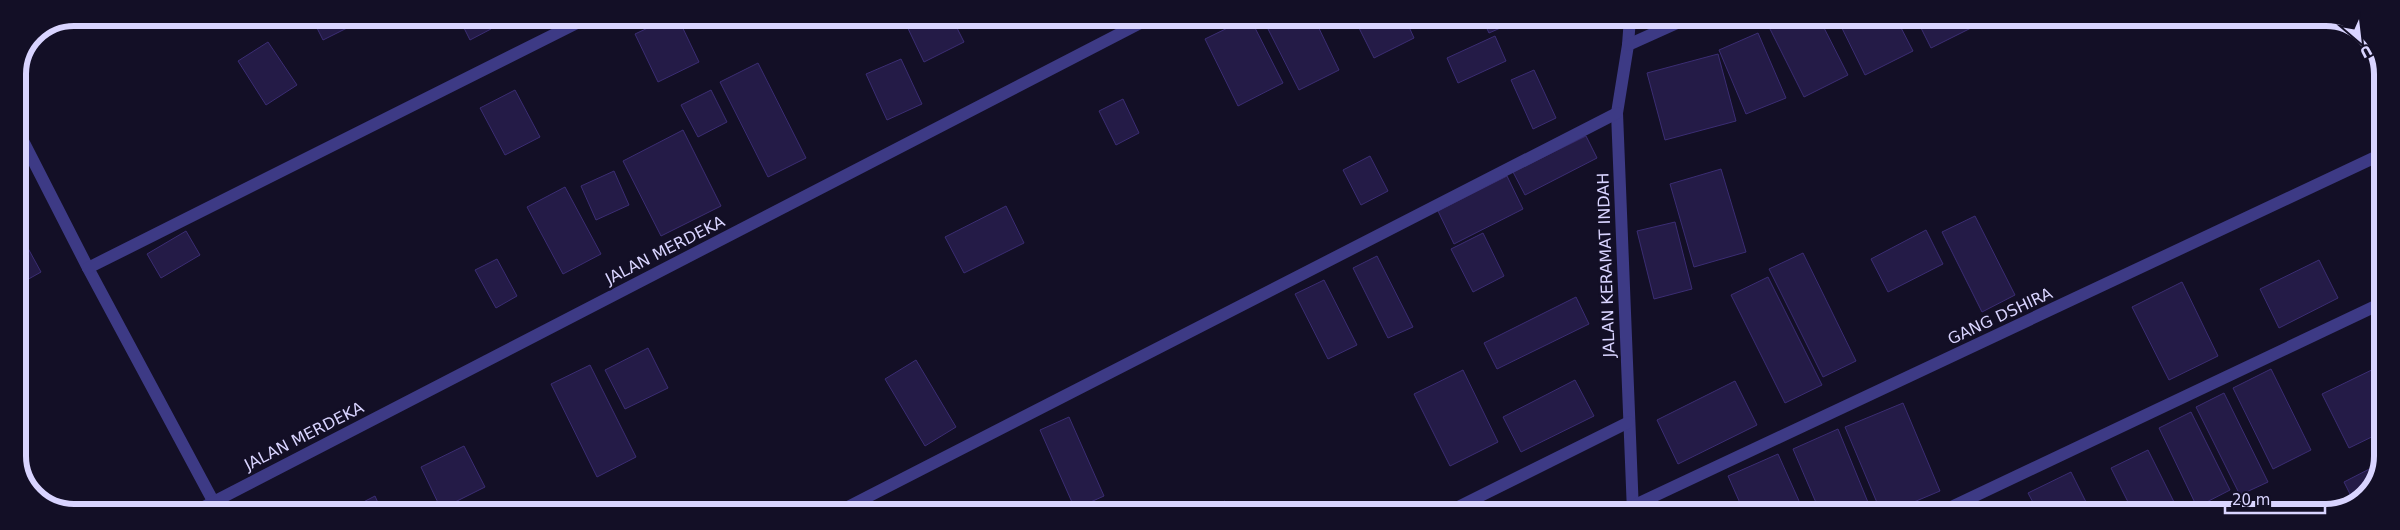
<svg xmlns="http://www.w3.org/2000/svg" width="2400" height="530" font-family="'DejaVu Sans',sans-serif">
<style>
.building{fill:#241b47;stroke:#3b2d73}
.lines{fill:none;stroke-linecap:round;stroke-linejoin:round}
.minor{stroke:#3d3a85;stroke-width:12}
.labels{text-anchor:middle;dominant-baseline:central;stroke-width:5;stroke-linejoin:round;paint-order:stroke}
.street-label{font-size:16px;fill:#d9d4ff;stroke:#130f26}
.rim{fill:none;stroke:#d9d4ff;stroke-width:6}
</style>
<rect width="100%" height="100%" fill="#130f26"/>
<g class="building">
<polygon points="312,18 347,18 351,26 323,40"/>
<polygon points="459,18 485,18 491,29 470,40"/>
<polygon points="669,18 678,18 699,62 658,82 635,34"/>
<polygon points="903,18 952,18 964,42 924,62"/>
<polygon points="1248,18 1250,18 1283,83 1238,106 1205,39"/>
<polygon points="1291,18 1314,18 1339,70 1299,90 1268,29"/>
<polygon points="1354,18 1405,18 1414,38 1374,58"/>
<polygon points="1482,18 1523,18 1489,33"/>
<polygon points="1771,18 1819,18 1848,75 1804,97 1766,21"/>
<polygon points="1837,18 1896,18 1913,51 1865,75"/>
<polygon points="1916,18 1966,18 1971,28 1931,48"/>
<polygon points="1758,33 1786,98 1746,114 1719,50"/>
<polygon points="1495,36 1506,61 1458,83 1447,58"/>
<polygon points="268,42 297,85 266,105 238,61"/>
<polygon points="1718,54 1736,121 1665,140 1647,73"/>
<polygon points="901,59 922,104 887,120 866,74"/>
<polygon points="758,63 806,158 768,177 720,82"/>
<polygon points="1534,70 1556,118 1533,129 1511,80"/>
<polygon points="515,90 540,137 505,155 480,108"/>
<polygon points="711,90 727,122 698,137 681,105"/>
<polygon points="1123,99 1139,133 1116,145 1099,111"/>
<polygon points="683,130 721,206 661,236 623,161"/>
<polygon points="1586,136 1597,158 1525,195 1513,172"/>
<polygon points="1370,156 1388,191 1361,205 1343,170"/>
<polygon points="1721,169 1746,252 1694,267 1670,184"/>
<polygon points="614,171 629,205 596,220 581,186"/>
<polygon points="1507,176 1523,209 1454,244 1438,211"/>
<polygon points="565,187 601,254 563,274 527,207"/>
<polygon points="1006,206 1024,243 964,273 945,237"/>
<polygon points="1975,216 2015,295 1982,312 1942,232"/>
<polygon points="1675,222 1692,289 1654,299 1637,231"/>
<polygon points="18,230 41,272 18,285"/>
<polygon points="1926,230 1943,264 1888,292 1871,259"/>
<polygon points="186,231 200,255 161,278 147,254"/>
<polygon points="1483,233 1504,276 1473,292 1451,249"/>
<polygon points="1803,253 1856,361 1823,377 1769,269"/>
<polygon points="1377,256 1413,327 1388,338 1353,268"/>
<polygon points="497,259 517,296 496,308 475,270"/>
<polygon points="2319,260 2338,298 2279,328 2260,289"/>
<polygon points="1768,277 1822,385 1785,403 1731,295"/>
<polygon points="1324,280 1357,345 1328,359 1295,294"/>
<polygon points="2182,282 2218,356 2169,380 2132,307"/>
<polygon points="1576,297 1589,324 1497,369 1484,343"/>
<polygon points="648,348 668,388 625,409 605,370"/>
<polygon points="916,360 956,427 925,446 885,379"/>
<polygon points="590,365 636,457 597,477 551,384"/>
<polygon points="2382,365 2382,432 2349,448 2322,394"/>
<polygon points="2271,369 2311,450 2273,469 2233,388"/>
<polygon points="1463,370 1498,442 1450,466 1414,394"/>
<polygon points="1575,380 1594,416 1521,452 1503,417"/>
<polygon points="1735,381 1757,425 1678,464 1657,420"/>
<polygon points="2224,393 2268,482 2240,495 2196,407"/>
<polygon points="1903,403 1940,491 1890,512 1881,512 1845,427"/>
<polygon points="2191,412 2230,490 2197,507 2159,428"/>
<polygon points="1069,417 1104,496 1075,509 1040,430"/>
<polygon points="1838,429 1872,512 1820,512 1793,449"/>
<polygon points="464,446 485,487 441,509 421,467"/>
<polygon points="2148,450 2179,512 2133,512 2111,468"/>
<polygon points="1778,454 1804,512 1744,512 1728,476"/>
<polygon points="2381,463 2363,499 2354,502 2344,482"/>
<polygon points="2071,472 2091,512 2038,512 2028,493"/>
<polygon points="375,496 382,512 344,512"/>
<polygon points="1225,501 1230,512 1202,512"/>
<polygon points="2028,505 2032,512 2014,512"/>
</g>
<g class="lines">
<g class="minor">
<polyline points="1630,18 1628,45 1617,113 1633,512"/>
<polyline points="1628,45 1688,18"/>
<polyline points="18,131 88,268 219,512"/>
<polyline points="88,268 587,18"/>
<polyline points="1970,499 1975,512"/>
<polyline points="1633,506 2382,154"/>
<polyline points="194,512 1150,18"/>
<polyline points="838,512 1617,113"/>
<polyline points="1448,512 1629,422"/>
<polyline points="1941,512 2382,303"/>
</g>
</g>
<g class="labels">
<g class="street-label">
<text transform="translate(665 250) rotate(-27)">JALAN MERDEKA</text>
<text transform="translate(1606 265) rotate(-92)">JALAN KERAMAT INDAH</text>
<text transform="translate(2000 316) rotate(-25)">GANG DSHIRA</text>
<text transform="translate(304 436) rotate(-27)">JALAN MERDEKA</text>
</g>
</g>
<path d="M0 0H2400V530H0ZM74 26H2326A48 48 0 0 1 2374 74V456A48 48 0 0 1 2326 504H74A48 48 0 0 1 26 456V74A48 48 0 0 1 74 26Z" fill="#130f26" fill-rule="evenodd"/>
<path class="rim" d="M74 26H2326A48 48 0 0 1 2374 74V456A48 48 0 0 1 2326 504H74A48 48 0 0 1 26 456V74A48 48 0 0 1 74 26Z"/>
<g transform="translate(2360 40) rotate(152)" stroke="#130f26" stroke-width="4" paint-order="stroke">
<path d="M0-4L9 19L0 12L-9 19Z" fill="#d9d4ff"/>
<text y="-8" font-size="14" font-weight="bold" text-anchor="middle" fill="#d9d4ff">U</text>
</g>
<path d="M2225 505v8h100v-8" fill="none" stroke="#d9d4ff" stroke-width="2.5"/>
<text x="2232" y="505" font-size="15" fill="#d9d4ff" stroke="#130f26" stroke-width="4" paint-order="stroke">20 m</text>
</svg>
